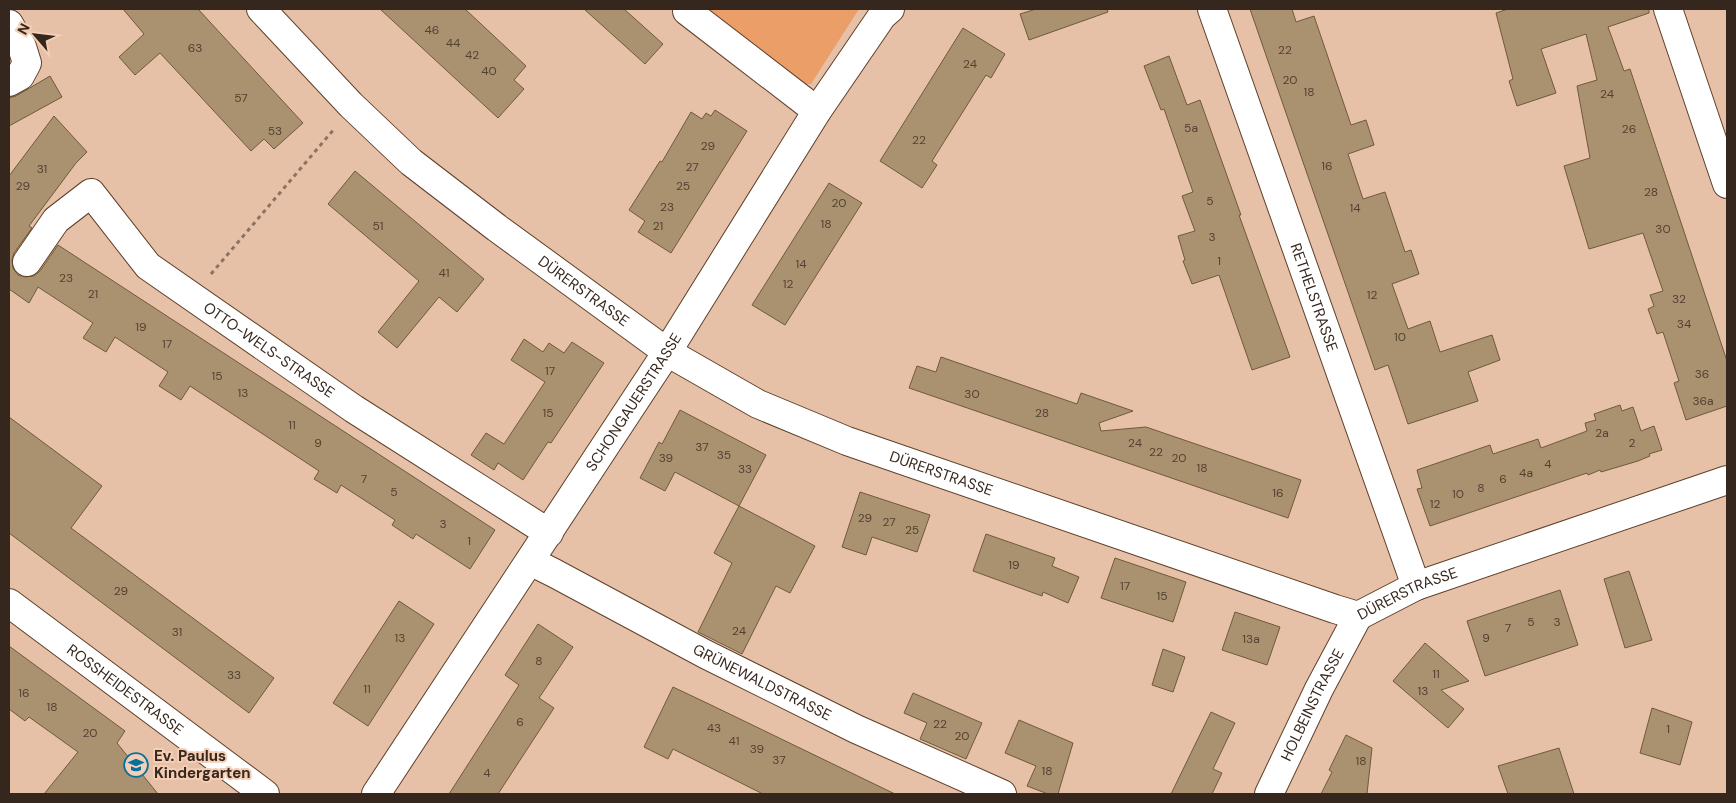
<svg xmlns="http://www.w3.org/2000/svg" width="1736" height="803" font-family="'DM Sans',sans-serif">
<style>
.green{fill:#eb9e68}
.building{fill:#aa9170;stroke:#705a3a}
.lines{fill:none;stroke-linecap:round;stroke-linejoin:round}
.minor-casing{stroke:#5f402a;stroke-width:30}
.path{stroke:#8c7261;stroke-width:3;stroke-dasharray:4 4;stroke-linecap:butt}
.minor{stroke:#fff;stroke-width:28}
.labels{text-anchor:middle;dominant-baseline:central;stroke-width:4;stroke-linejoin:round;paint-order:stroke}
.number-label{font-size:12px;fill:#534232}
.street-label{font-size:15px;fill:#36271e;stroke:#f4ceb5}
.poi-label{font-size:15px;font-weight:bold;fill:#36271e;stroke:#f4ceb5;text-anchor:start}
</style>
<rect width="100%" height="100%" fill="#e6c1a8"/>
<polygon class="green" points="707,9 859,9 811,84 802,84"/>
<g class="building">
<polygon points="123,9 198,9 303,123 274,149 264,139 251,151 160,53 135,75 119,57 144,34"/>
<polygon points="380,9 465,9 526,66 514,80 524,89 498,118"/>
<polygon points="584,9 624,9 663,44 645,64"/>
<polygon points="1036,9 1107,9 1108,12 1029,40 1020,14"/>
<polygon points="1250,9 1292,9 1296,22 1314,16 1351,125 1366,120 1374,145 1348,154 1363,199 1385,192 1405,252 1411,250 1419,274 1392,284 1408,329 1430,321 1440,352 1492,335 1500,360 1468,372 1478,401 1408,424 1388,365 1375,370"/>
<polygon points="1508,9 1649,9 1649,13 1608,27 1624,71 1630,69 1727,361 1727,406 1686,420 1674,383 1679,381 1663,332 1657,334 1648,309 1654,306 1650,295 1663,291 1643,233 1589,249 1564,166 1590,158 1577,86 1597,80 1586,34 1541,49 1556,93 1517,106 1509,81 1513,79 1496,13"/>
<polygon points="963,28 1005,54 991,78 986,75 932,161 937,165 922,188 880,161"/>
<polygon points="1169,56 1187,105 1200,100 1241,215 1239,215 1290,357 1252,370 1219,275 1192,284 1183,261 1185,260 1178,236 1195,231 1182,196 1193,192 1164,109 1161,110 1144,66"/>
<polygon points="50,76 62,97 9,126 9,98 16,96"/>
<polygon points="715,110 747,131 671,253 638,232 645,221 629,210 660,161 662,162 691,112 702,119 706,113 711,116"/>
<polygon points="54,116 87,152 76,163 29,226 32,228 14,253 12,260 13,268 18,275 25,277 34,276 40,271 58,245 495,530 470,569 416,534 413,539 392,525 395,520 341,485 337,493 314,479 319,471 190,386 181,400 159,386 168,372 115,337 106,352 83,338 93,323 38,287 29,303 9,289 9,176"/>
<polygon points="355,171 484,279 457,312 439,297 397,348 378,332 419,281 328,204"/>
<polygon points="829,183 862,203 785,325 752,305"/>
<polygon points="524,339 543,352 549,343 564,353 572,342 604,363 551,443 548,442 523,480 498,463 494,470 471,455 486,433 504,444 545,382 511,360"/>
<polygon points="941,357 1077,404 1081,393 1133,411 1099,423 1101,431 1146,427 1301,480 1288,518 909,388 917,366 936,372"/>
<polygon points="1620,405 1622,411 1633,407 1641,431 1654,426 1662,450 1649,454 1650,456 1638,461 1601,472 1600,470 1588,475 1587,473 1430,526 1417,489 1422,488 1417,470 1490,445 1493,454 1538,439 1541,448 1587,431 1585,423 1596,420 1594,414"/>
<polygon points="680,410 766,455 739,506 675,472 665,491 640,478 659,442 662,444"/>
<polygon points="9,417 102,486 71,528 274,678 249,713 9,533"/>
<polygon points="860,492 930,515 917,552 872,537 866,555 842,547"/>
<polygon points="739,506 815,546 790,593 776,586 742,654 698,632 732,563 714,553"/>
<polygon points="986,534 1055,558 1052,566 1079,577 1068,603 1043,592 1042,596 973,571"/>
<polygon points="1115,558 1186,582 1173,622 1101,598"/>
<polygon points="1629,571 1652,640 1625,648 1604,579"/>
<polygon points="1560,590 1578,645 1485,676 1467,621"/>
<polygon points="399,601 434,624 368,726 333,703"/>
<polygon points="1235,612 1280,627 1267,665 1222,650"/>
<polygon points="538,624 573,647 539,698 554,708 498,794 449,794 519,685 505,675"/>
<polygon points="1425,643 1469,681 1441,690 1464,709 1448,728 1393,681"/>
<polygon points="9,646 125,731 117,743 158,794 44,794 78,752 29,717 25,721 9,709"/>
<polygon points="1163,649 1185,657 1173,692 1152,685"/>
<polygon points="673,687 711,705 895,794 763,794 673,749 668,759 644,747"/>
<polygon points="913,693 982,723 966,759 920,739 927,723 904,713"/>
<polygon points="1652,708 1692,722 1680,765 1640,753"/>
<polygon points="1211,712 1235,723 1213,769 1222,773 1212,794 1171,794"/>
<polygon points="1019,720 1073,743 1058,794 1048,794 1027,786 1036,766 1005,753"/>
<polygon points="1346,735 1372,748 1367,794 1321,794 1332,772 1329,770"/>
<polygon points="1559,748 1574,794 1508,794 1498,766"/>
</g>
<g class="lines">
<g class="minor-casing">
<g id="minor">
<path id="s1" d="M261 9 351 105 411 162 497 228 667 352 758 404 847 441 1335 609 1358 616 1416 586 1727 480"/>
<polyline points="687,9 687,11 817,111"/>
<path id="s2" d="M1212 9 1416 586"/>
<polyline points="1668,9 1727,184"/>
<polyline points="9,24 22,47 27,63 20,76 9,82"/>
<path id="s3" d="M27 262 56 220 91 193 148 266 354 409 549 533"/>
<path id="s4" d="M530 561 554 573 705 654 856 729 1002 794"/>
<path id="s5" d="M9 603 265 794"/>
<path id="s6" d="M376 794 667 352 817 111 882 16 890 9"/>
<path id="s7" d="M1269 794 1319 689 1358 616"/>
</g>
</g>
<polyline class="path" points="211,274 335,128"/>
<use href="#minor" class="minor"/>
</g>
<defs>
<g id="school-ring" transform="scale(1.25)"><circle r="9.5" fill="#f4ceb5" stroke="#07719d" stroke-width="1.5"/><path d="M0-5L7-2L0 1L-7-2ZM-4 1L0 2.5L4 1V4Q0 6-4 4Z" fill="#07719d"/></g>
</defs>
<g fill-rule="evenodd">
<use href="#school-ring" x="136" y="765"/>
</g>
<g class="labels">
<g class="number-label">
<text x="432" y="30">46</text>
<text x="453" y="43">44</text>
<text x="195" y="48">63</text>
<text x="1285" y="50">22</text>
<text x="472" y="55">42</text>
<text x="970" y="64">24</text>
<text x="489" y="71">40</text>
<text x="1290" y="80">20</text>
<text x="1309" y="92">18</text>
<text x="1607" y="94">24</text>
<text x="241" y="98">57</text>
<text x="1191" y="128">5a</text>
<text x="1629" y="129">26</text>
<text x="275" y="131">53</text>
<text x="919" y="140">22</text>
<text x="708" y="146">29</text>
<text x="1327" y="166">16</text>
<text x="692" y="167">27</text>
<text x="42" y="169">31</text>
<text x="23" y="186">29</text>
<text x="683" y="186">25</text>
<text x="1651" y="192">28</text>
<text x="1210" y="201">5</text>
<text x="839" y="203">20</text>
<text x="667" y="207">23</text>
<text x="1355" y="208">14</text>
<text x="826" y="224">18</text>
<text x="378" y="226">51</text>
<text x="658" y="226">21</text>
<text x="1663" y="229">30</text>
<text x="1212" y="237">3</text>
<text x="1219" y="261">1</text>
<text x="801" y="264">14</text>
<text x="444" y="273">41</text>
<text x="66" y="278">23</text>
<text x="788" y="284">12</text>
<text x="93" y="294">21</text>
<text x="1372" y="295">12</text>
<text x="1679" y="299">32</text>
<text x="1684" y="324">34</text>
<text x="141" y="327">19</text>
<text x="1400" y="337">10</text>
<text x="167" y="344">17</text>
<text x="550" y="371">17</text>
<text x="1702" y="374">36</text>
<text x="217" y="376">15</text>
<text x="243" y="393">13</text>
<text x="972" y="394">30</text>
<text x="1703" y="401">36a</text>
<text x="548" y="413">15</text>
<text x="1042" y="413">28</text>
<text x="292" y="425">11</text>
<text x="1602" y="433">2a</text>
<text x="318" y="443">9</text>
<text x="1135" y="443">24</text>
<text x="1632" y="443">2</text>
<text x="702" y="447">37</text>
<text x="1156" y="452">22</text>
<text x="724" y="455">35</text>
<text x="666" y="458">39</text>
<text x="1179" y="458">20</text>
<text x="1548" y="464">4</text>
<text x="1202" y="468">18</text>
<text x="745" y="469">33</text>
<text x="1526" y="473">4a</text>
<text x="364" y="479">7</text>
<text x="1503" y="479">6</text>
<text x="1481" y="488">8</text>
<text x="394" y="492">5</text>
<text x="1278" y="493">16</text>
<text x="1458" y="494">10</text>
<text x="1435" y="504">12</text>
<text x="865" y="518">29</text>
<text x="889" y="522">27</text>
<text x="443" y="524">3</text>
<text x="912" y="530">25</text>
<text x="469" y="541">1</text>
<text x="1014" y="565">19</text>
<text x="1125" y="586">17</text>
<text x="121" y="591">29</text>
<text x="1162" y="596">15</text>
<text x="1531" y="622">5</text>
<text x="1557" y="622">3</text>
<text x="1508" y="628">7</text>
<text x="739" y="631">24</text>
<text x="177" y="632">31</text>
<text x="400" y="638">13</text>
<text x="1486" y="638">9</text>
<text x="1251" y="639">13a</text>
<text x="539" y="661">8</text>
<text x="1436" y="674">11</text>
<text x="234" y="675">33</text>
<text x="367" y="689">11</text>
<text x="1423" y="691">13</text>
<text x="24" y="693">16</text>
<text x="52" y="707">18</text>
<text x="520" y="722">6</text>
<text x="940" y="724">22</text>
<text x="714" y="728">43</text>
<text x="1668" y="729">1</text>
<text x="90" y="733">20</text>
<text x="962" y="736">20</text>
<text x="734" y="741">41</text>
<text x="757" y="749">39</text>
<text x="779" y="760">37</text>
<text x="1361" y="761">18</text>
<text x="1047" y="771">18</text>
<text x="487" y="773">4</text>
</g>
<g class="street-label">
<text stroke="none"><textPath href="#s1" startOffset="430">DÜRERSTRASSE</textPath></text>
<text stroke="none"><textPath href="#s2" startOffset="306">RETHELSTRASSE</textPath></text>
<text stroke="none"><textPath href="#s3" startOffset="335">OTTO-WELS-STRASSE</textPath></text>
<text stroke="none"><textPath href="#s6" startOffset="469">SCHONGAUERSTRASSE</textPath></text>
<text stroke="none"><textPath href="#s1" startOffset="834">DÜRERSTRASSE</textPath></text>
<text stroke="none"><textPath href="#s1" startOffset="1329">DÜRERSTRASSE</textPath></text>
<text stroke="none"><textPath href="#s4" startOffset="262">GRÜNEWALDSTRASSE</textPath></text>
<text stroke="none"><textPath href="#s5" startOffset="145">ROSSHEIDESTRASSE</textPath></text>
<text stroke="none"><textPath href="#s7" startOffset="99">HOLBEINSTRASSE</textPath></text>
</g>
<g class="poi-label">
<text x="154" y="756">Ev. Paulus<tspan x="154" dy="17">Kindergarten</tspan></text>
</g>
</g>
<rect width="1736" height="803" fill="none" stroke="#36271e" stroke-width="20"/>
<g transform="translate(35 35) rotate(298)" stroke="#f4ceb5" stroke-width="4" paint-order="stroke">
<path d="M0-4L9 19L0 12L-9 19Z" fill="#36271e"/>
<text y="-8" font-size="14" font-weight="bold" text-anchor="middle" fill="#36271e">N</text>
</g>
</svg>
